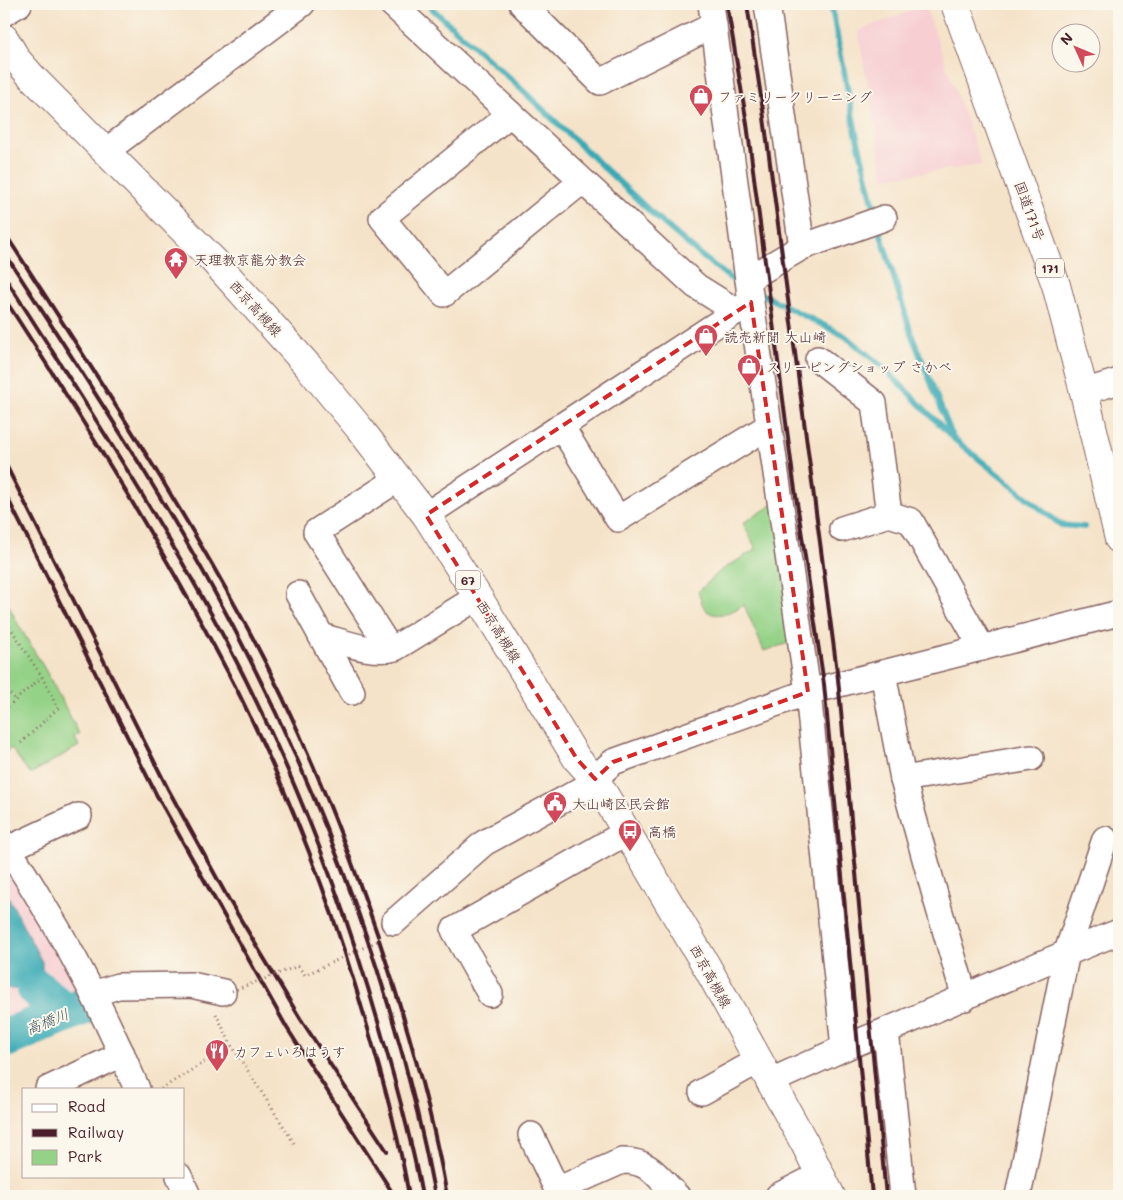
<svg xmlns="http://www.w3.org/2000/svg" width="1123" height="1200" font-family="Mali,'Klee One',sans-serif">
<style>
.built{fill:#f7cfd3}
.green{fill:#94d287;stroke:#6f7859}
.water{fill:#39aab5;stroke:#426470}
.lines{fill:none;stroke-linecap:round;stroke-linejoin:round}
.stream{stroke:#39aab5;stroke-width:6}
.river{stroke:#39aab5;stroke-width:39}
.minor-casing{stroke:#866462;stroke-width:28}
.major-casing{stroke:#866462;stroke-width:30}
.highway-casing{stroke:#866462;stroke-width:30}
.path{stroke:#866462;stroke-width:3;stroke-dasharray:1 4;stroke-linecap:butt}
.minor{stroke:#fff;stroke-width:25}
.major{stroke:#fff;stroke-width:28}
.highway{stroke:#fff;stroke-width:28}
.rail{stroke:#4a1f2b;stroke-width:4}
.path-bridge{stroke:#866462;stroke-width:3;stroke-dasharray:1 4;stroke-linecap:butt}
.marked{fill:none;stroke:#d62828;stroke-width:4;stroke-dasharray:10 6;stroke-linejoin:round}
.labels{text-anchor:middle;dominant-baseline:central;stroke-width:4;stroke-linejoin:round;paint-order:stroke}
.shield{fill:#fbf7ec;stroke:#7f6065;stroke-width:1}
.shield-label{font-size:12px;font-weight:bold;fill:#4a1f2b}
.poi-label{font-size:14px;fill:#4a1f2b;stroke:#fbf7ec;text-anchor:start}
.street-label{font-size:14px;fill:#4a1f2b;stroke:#fbf7ec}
.water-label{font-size:15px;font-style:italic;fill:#435762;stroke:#fbf7ec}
</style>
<rect width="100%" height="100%" fill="#fbf7ec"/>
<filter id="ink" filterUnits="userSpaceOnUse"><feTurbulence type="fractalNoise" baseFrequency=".02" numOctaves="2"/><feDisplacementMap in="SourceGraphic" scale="10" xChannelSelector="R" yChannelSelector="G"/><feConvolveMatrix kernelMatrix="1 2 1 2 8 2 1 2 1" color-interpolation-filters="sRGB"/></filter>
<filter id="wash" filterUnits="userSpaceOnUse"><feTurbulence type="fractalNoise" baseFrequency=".0096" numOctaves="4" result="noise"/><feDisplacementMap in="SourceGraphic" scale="20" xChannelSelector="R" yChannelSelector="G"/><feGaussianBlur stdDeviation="1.12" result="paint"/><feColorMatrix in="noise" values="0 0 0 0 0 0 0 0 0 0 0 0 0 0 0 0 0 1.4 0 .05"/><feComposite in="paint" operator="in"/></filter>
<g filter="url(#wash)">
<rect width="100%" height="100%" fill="#f5e3c9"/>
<g class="built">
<polygon points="925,5 982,165 884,178 858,31"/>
<polygon points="4,860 86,998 4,1032"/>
</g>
<g class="green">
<path d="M777 502 798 640 764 651 744 605C733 611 713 622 704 607 701 603 700 596 698 592L720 571 756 549 743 523Z"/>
<polygon points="4,596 18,624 46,671 80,735 75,738 79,746 30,774 11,748 4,753"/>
</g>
<polygon class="water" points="4,888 42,962 42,977 36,988 20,990 4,988"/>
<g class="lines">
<g class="stream">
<polyline points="427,4 518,86 655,216 703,257 735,282 743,286"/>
<polyline points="831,4 856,133 876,215"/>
<polyline points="878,225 911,333 952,435"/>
<polyline points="757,292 845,336 884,368 954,439 1061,525 1084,527"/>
</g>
<g class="river">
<polyline points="36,988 65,1013"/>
<polyline points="4,1039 90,1003"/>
</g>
</g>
</g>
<g filter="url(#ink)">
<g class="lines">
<g class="minor-casing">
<g id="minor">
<polyline points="392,4 696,286 736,311"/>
<polyline points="522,4 600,82 714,25"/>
<path d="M711 4 751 302 808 692 844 1048C936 1011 1026 968 1119 932"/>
<polyline points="767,4 802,247"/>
<polyline points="4,13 19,4"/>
<polyline points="510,114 382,218 444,294 581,182"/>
<polyline points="106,151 302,4"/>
<polyline points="748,279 802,247 884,218"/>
<polyline points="818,359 874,403 889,514"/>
<polyline points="1084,392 1119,381"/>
<polyline points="561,426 618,519 769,426"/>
<polyline points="426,515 749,303"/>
<polyline points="842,529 889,514 911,521 982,648"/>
<polyline points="298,594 352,692"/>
<path d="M321 636C344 642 371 654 395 648L478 597"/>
<polyline points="390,649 316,532 398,479"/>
<polyline points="883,673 903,779 937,902 965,998"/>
<polyline points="903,779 1031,758"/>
<path d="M4 843C17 861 28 880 39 898 77 959 109 1023 137 1089"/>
<polyline points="8,849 79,816"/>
<polyline points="394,922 484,843 583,789 613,762 808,692 1119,613"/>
<polyline points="93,994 118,986 191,985 223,992"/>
<polyline points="490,994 454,930 627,832"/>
<polyline points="886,1031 903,1196"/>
<polyline points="769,1082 844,1048"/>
<polyline points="48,1089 122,1054"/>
<polyline points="702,1092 758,1061"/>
<polyline points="531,1135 560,1196"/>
<polyline points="179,1176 188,1196"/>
<path d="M557 1190 622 1161C651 1160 659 1179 677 1196"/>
<polyline points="778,1196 820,1175"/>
<polyline points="1018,1196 1067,952 1105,839"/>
</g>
</g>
<g class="major-casing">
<polyline id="major" points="4,38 17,60 32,77 214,261 308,366 360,429 426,515 478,597 577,759 595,779 707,967 805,1144 831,1196"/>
</g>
<g class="highway-casing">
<polyline id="highway" points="955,4 1056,285 1084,392 1119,539"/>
</g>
<g class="path">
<polyline points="4,618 42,677 58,708 20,744"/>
<polyline points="4,686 15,700"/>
<polyline points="4,710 42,677"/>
<polyline points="298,966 305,975 380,940"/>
<polyline points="216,1014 232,1046 296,1146"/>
<polyline points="161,1089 232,1045"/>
</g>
<use href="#minor" class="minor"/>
<use href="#major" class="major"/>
<use href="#highway" class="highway"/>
<g class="rail">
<polyline points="727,4 747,124 793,476 824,684 872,1196"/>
<polyline points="747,4 763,110 838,679 886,1196"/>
<path d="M4 232C88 362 174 492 248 629 301 727 342 831 378 936"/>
<path d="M4 252C85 378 170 504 239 638 329 812 399 1004 435 1196"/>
<path d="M4 276C81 396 160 517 227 643 292 767 343 898 381 1032 397 1087 412 1141 422 1196"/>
<path d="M4 298C78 412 151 528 215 648 279 766 329 893 366 1022 383 1079 399 1137 409 1196"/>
<polyline points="4,461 168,789 229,900 300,1018 387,1151"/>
<polyline points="4,491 156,794 287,1028 392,1192"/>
<path d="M379 940C407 1024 432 1109 447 1196"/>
</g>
<polyline class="path-bridge" points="232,991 298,966"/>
</g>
</g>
<path class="marked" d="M751 302 808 692 613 762 595 779 577 759 426 515Z"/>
<defs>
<g id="shop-pin" transform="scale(1.25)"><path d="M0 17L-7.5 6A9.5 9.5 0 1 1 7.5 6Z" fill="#d1495b" stroke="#fbf7ec"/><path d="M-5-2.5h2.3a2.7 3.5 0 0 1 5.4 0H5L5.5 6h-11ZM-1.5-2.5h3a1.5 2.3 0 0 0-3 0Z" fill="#fff"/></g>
<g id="temple-pin" transform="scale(1.25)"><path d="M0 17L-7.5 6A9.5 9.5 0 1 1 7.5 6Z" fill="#d1495b" stroke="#fbf7ec"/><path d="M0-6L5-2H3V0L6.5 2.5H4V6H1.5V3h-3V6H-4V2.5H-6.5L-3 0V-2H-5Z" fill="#fff"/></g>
<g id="civic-pin" transform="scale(1.25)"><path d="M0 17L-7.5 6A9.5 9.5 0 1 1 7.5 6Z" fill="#d1495b" stroke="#fbf7ec"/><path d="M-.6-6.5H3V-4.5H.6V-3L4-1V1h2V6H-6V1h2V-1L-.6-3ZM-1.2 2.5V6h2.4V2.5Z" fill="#fff"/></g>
<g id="bus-pin" transform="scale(1.25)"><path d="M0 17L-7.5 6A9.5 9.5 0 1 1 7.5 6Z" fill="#d1495b" stroke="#fbf7ec"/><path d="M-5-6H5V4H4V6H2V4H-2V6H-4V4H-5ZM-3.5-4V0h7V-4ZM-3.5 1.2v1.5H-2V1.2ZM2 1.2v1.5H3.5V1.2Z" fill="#fff"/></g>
<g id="restaurant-pin" transform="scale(1.25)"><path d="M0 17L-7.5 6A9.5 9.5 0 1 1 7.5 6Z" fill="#d1495b" stroke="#fbf7ec"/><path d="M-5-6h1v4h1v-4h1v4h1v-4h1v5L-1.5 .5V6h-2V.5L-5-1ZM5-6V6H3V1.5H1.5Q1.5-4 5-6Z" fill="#fff"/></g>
</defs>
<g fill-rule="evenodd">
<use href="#shop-pin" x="701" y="96"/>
<use href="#temple-pin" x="176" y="259"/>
<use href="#shop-pin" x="706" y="336"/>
<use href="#shop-pin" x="749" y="366"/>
<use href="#civic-pin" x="555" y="803"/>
<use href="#bus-pin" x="630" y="831"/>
<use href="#restaurant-pin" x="217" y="1051"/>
</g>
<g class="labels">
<g class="shield">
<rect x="1036" y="258.5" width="28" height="19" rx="4"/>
<rect x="455.5" y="570.5" width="25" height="19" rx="4"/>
</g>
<g class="shield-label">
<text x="1050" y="268">171</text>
<text x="468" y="580">67</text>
</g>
<g class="poi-label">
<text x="718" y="96">ファミリークリーニング</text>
<text x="194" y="259">天理教京龍分教会</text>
<text x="724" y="336">読売新聞 大山崎</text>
<text x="766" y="366">スリーピングショップ さかべ</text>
<text x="572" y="803">大山崎区民会館</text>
<text x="648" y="831">高橋</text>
<text x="234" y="1051">カフェいろはうす</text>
</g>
<g class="street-label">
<text transform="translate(1030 211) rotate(70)">国道171号</text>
<text transform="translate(256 308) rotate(48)">西京高槻線</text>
<text transform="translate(499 631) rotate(58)">西京高槻線</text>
<text transform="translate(711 976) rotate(61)">西京高槻線</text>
</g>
<g class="water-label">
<text transform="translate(47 1021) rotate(-22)">高橋川</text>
</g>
</g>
<rect width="1123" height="1200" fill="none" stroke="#fbf7ec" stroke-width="20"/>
<rect x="22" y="1088" width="162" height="90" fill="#fbf7ec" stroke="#b4a19f"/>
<rect x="32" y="1104" width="25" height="8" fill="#ffffff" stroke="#b4a19f"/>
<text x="68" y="1112" font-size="15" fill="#4a1f2b">Road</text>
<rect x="32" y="1129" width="25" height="8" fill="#4a1f2b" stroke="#b4a19f"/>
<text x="68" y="1138" font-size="15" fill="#4a1f2b">Railway</text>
<rect x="32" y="1150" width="25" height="15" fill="#94d287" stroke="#b4a19f"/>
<text x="68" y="1162" font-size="15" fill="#4a1f2b">Park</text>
<g transform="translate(1076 48) rotate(314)"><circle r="24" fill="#fbf7ec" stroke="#b4a19f"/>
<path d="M0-4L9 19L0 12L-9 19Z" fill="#d1495b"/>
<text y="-8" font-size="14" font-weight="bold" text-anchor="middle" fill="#4a1f2b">N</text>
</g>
</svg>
